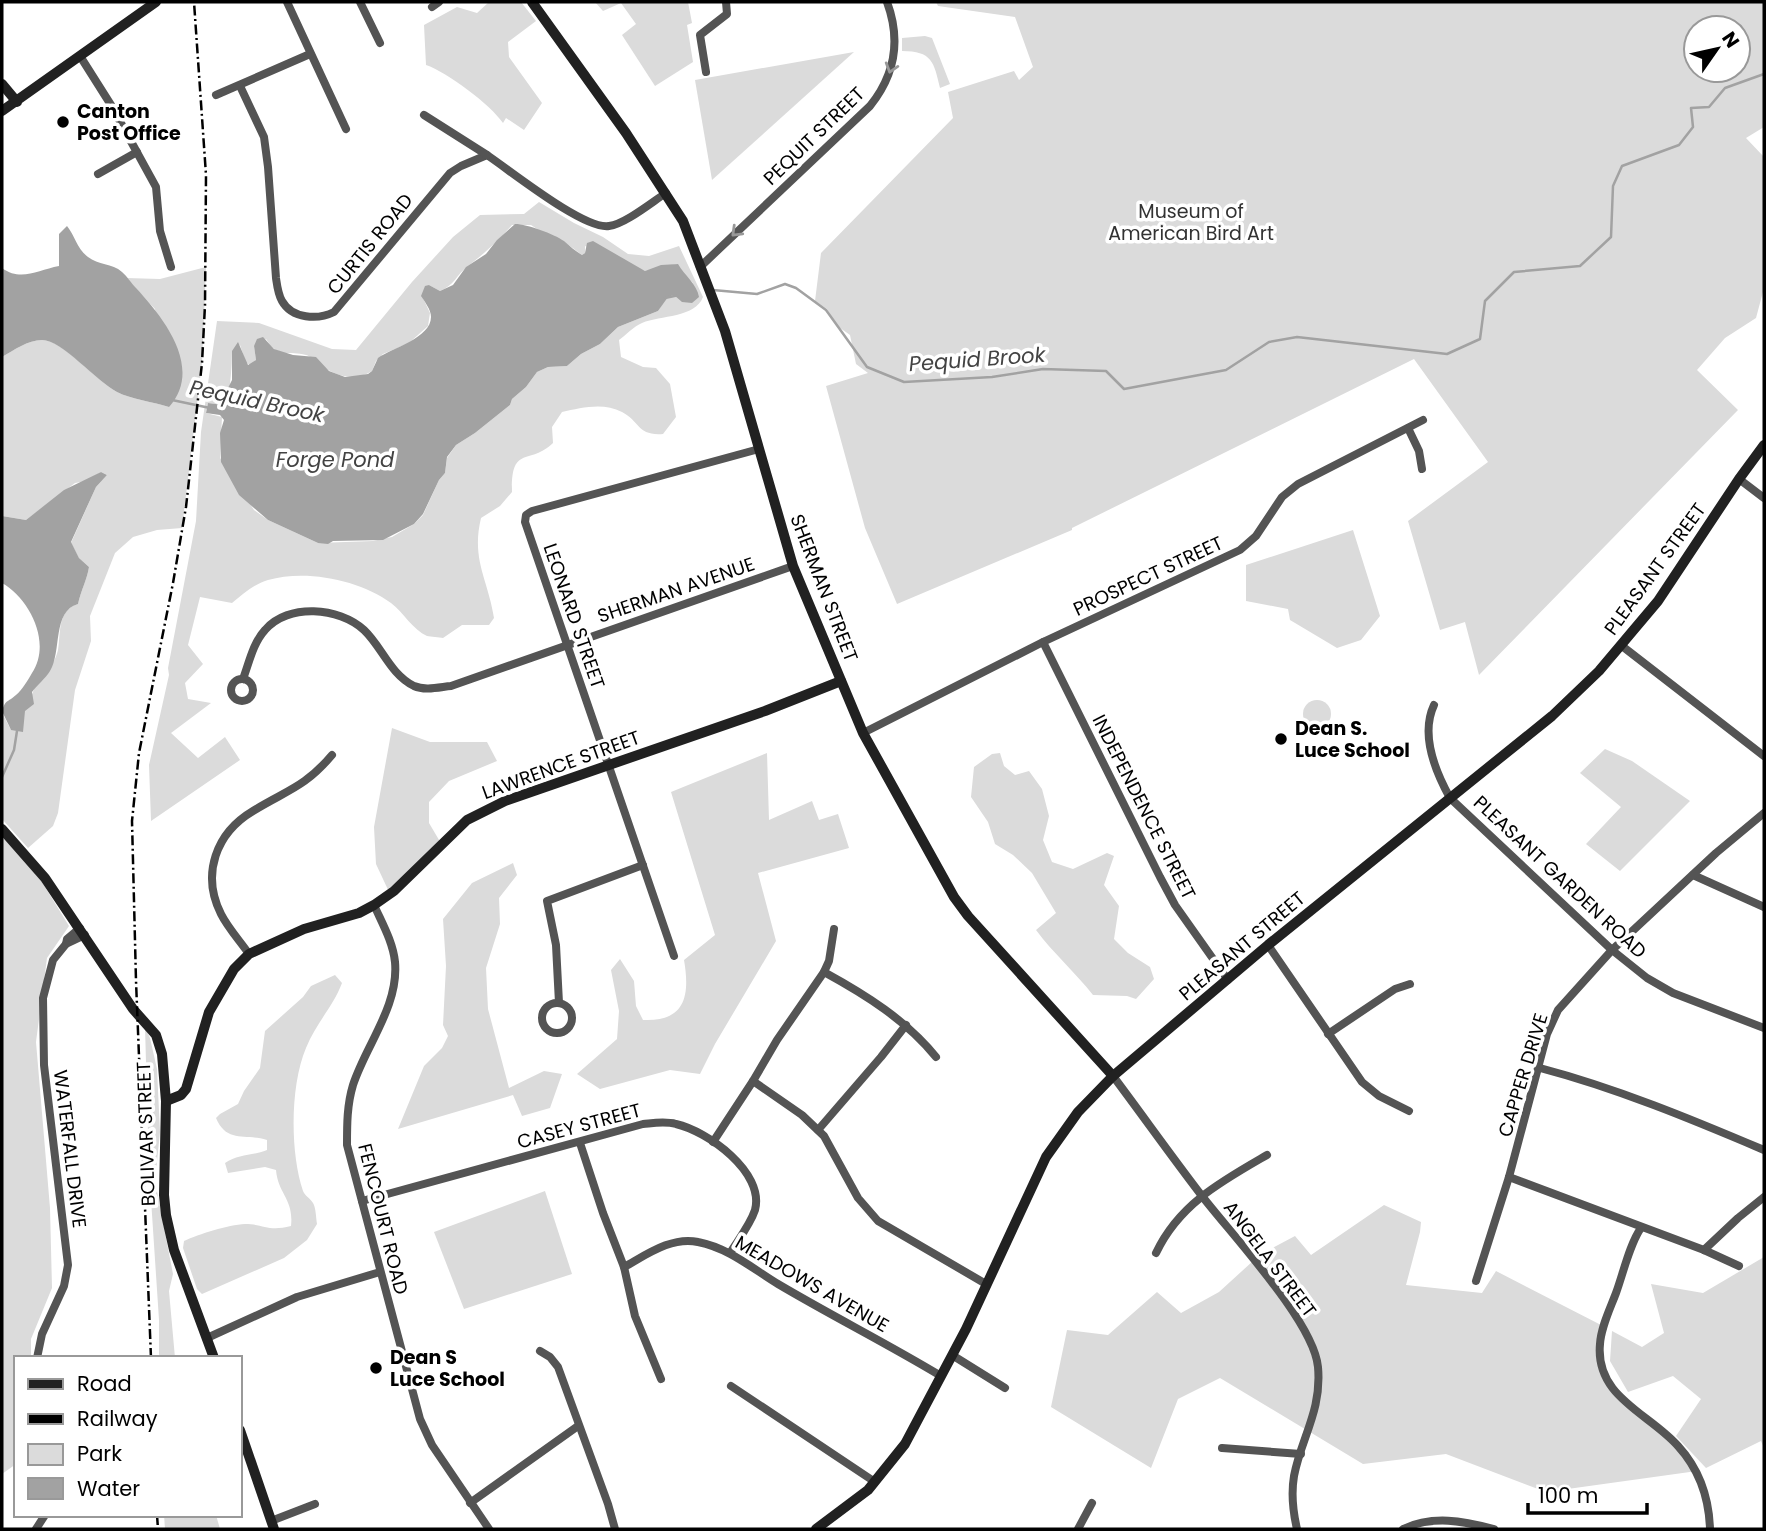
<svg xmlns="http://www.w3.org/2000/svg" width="1766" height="1531" font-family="Poppins,sans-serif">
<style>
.green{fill:#dbdbdb;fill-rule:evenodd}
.water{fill:#a2a2a2}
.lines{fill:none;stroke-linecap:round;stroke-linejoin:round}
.stream{stroke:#a2a2a2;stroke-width:2.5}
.street{stroke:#545454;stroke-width:8}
.secondary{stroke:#212121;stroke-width:10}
.rail{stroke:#000;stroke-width:2.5;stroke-dasharray:10 3.5 2 3.5;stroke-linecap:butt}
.oneway{stroke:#989898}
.poi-dot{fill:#000;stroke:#fff;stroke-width:2.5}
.labels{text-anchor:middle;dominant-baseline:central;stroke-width:7;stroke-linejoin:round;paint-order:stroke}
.poi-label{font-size:19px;font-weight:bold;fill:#000;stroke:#fff;text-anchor:start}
.street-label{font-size:19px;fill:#000;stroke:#fff}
.park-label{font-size:19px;fill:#323232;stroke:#fff}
.water-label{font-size:21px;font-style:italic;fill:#434343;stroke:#fff}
</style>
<rect width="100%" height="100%" fill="#fff"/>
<g class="green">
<path d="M489 2H521L536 21 508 42 509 57 542 103 524 130 506 118 503 123C491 105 447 72 426 65L424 25 457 7 477 13Z"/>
<polygon points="595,2 688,2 692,23 687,25 693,62 655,86 622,35 636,24 621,3 603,11"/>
<path d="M936 2H1764V127L1746 138 1764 157V288L1756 318 1725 338 1697 370 1738 410 1479 675 1465 622 1440 630 1408 521 1488 462 1414 359 1072 528V530L897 604 865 528 826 386 868 373 856 364 850 335 836 325 827 309 815 301 821 253 953 118 948 92 1014 71 1019 80 1033 67 1015 17 938 6ZM1696 28H1738V70H1696Z"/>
<path d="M925 36 932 38 950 84 940 88C934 62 932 51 902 51V38Z"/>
<polygon points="854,52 712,180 695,80"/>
<path d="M539 202 574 223 603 237 628 254 649 256 679 246 703 297C695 318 661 315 642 323 634 326 626 335 619 340L621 357 643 367 656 368 670 384 676 417 663 434C637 436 640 421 622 412 603 402 581 408 562 412L552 427 553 443C529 466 511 444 512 492L500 506 481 518C471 560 488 579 494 618L489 625H462L443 638C439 637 431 637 427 636 413 630 403 612 391 603 360 580 306 569 268 580 254 584 243 594 232 603L200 597 188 645 203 664 185 683 188 699 211 703 171 733 198 758 225 737 240 760 151 821 149 765 169 675 168 668 196 521 201 432 217 321 259 323 332 349 356 350 412 282 453 237 480 215 524 214ZM512 225H531L543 233 562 240 582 255 585 253V246L645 271 677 264 686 277 693 283 674 295 666 298 658 311 618 327 600 344 581 354 567 366 548 367 537 372 526 387 512 399 510 405 475 433 456 445 447 458 445 473 439 480 423 515 414 524 392 537 373 541 318 543 268 520 254 510 220 458 222 417 206 413 208 403 223 405 228 401C230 384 232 369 232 352L240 345 246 363 251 365 256 360 254 346 266 339C279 360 289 350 306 355 310 356 316 362 320 365 336 376 354 382 372 371L376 361 383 354 409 343 428 326 430 313 422 296 429 285 440 291C454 286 457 274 468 266 484 254 498 241 512 225Z"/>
<path d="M206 267 202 363 182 528 157 530 133 537 115 553 90 616 91 641 75 690 58 813 53 826 28 848 2 819V713L11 730C21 717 28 707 33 692 37 678 53 671 58 650 61 633 57 610 78 604 81 590 87 580 89 567L79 558 71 543 96 487 107 475 101 472 86 481 75 483 26 520 2 516V357C14 350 28 340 42 340 63 340 96 381 117 392 130 399 154 402 169 407L155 309 126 278 160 279Z"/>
<polygon points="1353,530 1380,616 1361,640 1337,648 1290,620 1288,609 1246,601 1246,565"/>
<circle cx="1317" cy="714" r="14"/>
<polygon points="392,728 430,742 487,742 497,761 449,781 429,802 429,823 442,845 390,894 376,864 374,827"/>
<polygon points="1605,749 1632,761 1690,801 1620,871 1586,844 1621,807 1580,773"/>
<path d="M767 753 769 820 812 801 819 820 838 814 849 848 758 873 776 941 715 1044 700 1074 670 1070 600 1089 577 1074 617 1039 619 1011 611 970 620 959 634 981 636 1006 643 1020C686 1022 690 995 684 960L715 935 671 792Z"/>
<path d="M1000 753 1004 766 1015 775 1029 771 1042 789 1049 816 1043 840 1052 862 1073 869 1107 853 1114 856 1104 885 1119 906 1114 939 1128 953 1150 967 1154 979 1136 999 1127 996 1093 995C1075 972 1053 953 1036 930L1056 913 1032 873 1013 855 995 844 988 822 971 797 974 767 992 754Z"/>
<polygon points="2,834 42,882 69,926 47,958 36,1042 50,1208 52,1288 31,1339 31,1358 16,1358 16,1464 2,1474"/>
<polygon points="513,863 517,875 499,898 500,924 486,968 488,1009 509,1088 544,1071 562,1074 550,1108 522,1116 513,1095 398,1129 424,1066 442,1048 448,1036 443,1025 446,966 443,919 472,883"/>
<path d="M335 975 342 983C333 1007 316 1023 306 1048 290 1086 290 1152 303 1191 305 1196 310 1198 313 1203 316 1208 316 1218 317 1224L307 1240 284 1258 202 1294 197 1289 183 1248 184 1241C199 1234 228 1225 245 1224 264 1224 268 1232 291 1226 294 1199 278 1194 276 1170L265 1167 228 1173 225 1163C238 1154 252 1156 267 1150V1140C246 1133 227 1144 216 1118L220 1114 238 1104 244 1091 260 1068 265 1031 303 997 311 986Z"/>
<polygon points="145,1027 150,1038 157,1069 160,1132 155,1181 173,1274 169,1291 175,1358 159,1358 159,1320 149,1169"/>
<polygon points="545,1191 572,1274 464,1309 434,1232"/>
<polygon points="1384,1205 1421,1222 1420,1232 1406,1285 1482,1293 1496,1271 1603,1326 1599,1346 1613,1390 1656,1426 1697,1471 1546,1492 1446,1454 1363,1464 1220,1378 1178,1399 1151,1468 1051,1407 1067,1330 1108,1335 1157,1292 1181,1313 1219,1292 1253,1261 1252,1259 1295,1236 1311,1255"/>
<polygon points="1764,1257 1764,1448 1761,1441 1706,1468 1676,1436 1701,1399 1673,1376 1628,1392 1610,1361 1612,1331 1642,1347 1664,1333 1651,1284 1703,1293"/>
<polygon points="164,1515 216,1515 220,1529 165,1529"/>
</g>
<g class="water">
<path d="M515 224C527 224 554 234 564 241 570 246 575 251 582 255L585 253 587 243 593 241 645 271 661 265 678 264C684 275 697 284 699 297L692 303 682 302 674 295 668 297 658 311 618 327 600 344 581 354 567 366 548 367 537 372 526 387 512 399 510 405 475 433 456 445 447 457 445 473 439 480 423 514 414 524 383 540 333 541 328 544 318 543 268 520 239 495 221 462 220 433 224 420 220 415 206 413 208 403 223 405 228 401V388L232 380V351L238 342 248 365 256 360 254 346 257 339 263 337 274 349 293 355 316 357 329 371 345 377 368 374 372 371 378 358C392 348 431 338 431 317 431 310 425 302 421 296L425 286 429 285 440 291 453 285 466 267 486 254 497 240Z"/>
<path d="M67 226C75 236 77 249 88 257 98 265 112 263 122 272 127 276 131 283 136 288 163 317 204 368 169 407 154 402 130 399 117 392 96 381 62 340 42 340 28 340 14 350 2 357V268C21 282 38 270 59 266V234Z"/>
<path d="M101 472 107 475 96 487 71 542 79 558 89 567C87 580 81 590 78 604 52 611 62 652 50 671 45 679 37 685 32 692L34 704 25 711 23 732 11 730 2 711C6 699 7 703 16 695 22 690 28 680 32 673 52 643 30 599 2 583V516L26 520 64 490Z"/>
</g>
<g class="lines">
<g class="stream">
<polyline points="713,290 757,294 785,284 796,288 826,310 867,367 904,382 992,377 1043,369 1106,371 1124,389 1226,370 1269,342 1297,337 1447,354 1480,339 1485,301 1514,272 1580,266 1611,237 1613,186 1622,166 1679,145 1693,127 1691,108 1709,107 1725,88 1764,74"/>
<polyline points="665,298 679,295"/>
<polyline points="172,400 210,408"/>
<polyline points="2,777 14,750 17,731"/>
</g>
<g class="street">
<polyline points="287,2 346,129"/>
<polyline points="360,2 380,43"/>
<polyline points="432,7 439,2"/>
<polyline points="80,56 111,105 156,187 160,231 171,267"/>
<polyline points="706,72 700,35 727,14 726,2"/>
<path d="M240 86 264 137 268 167 276 278C277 285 278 294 282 301 292 319 318 320 334 312L450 173 461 166 487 155C511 171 584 230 609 226 625 224 652 202 666 193"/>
<polyline points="216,95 310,54"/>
<polyline points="424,115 487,155"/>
<polyline points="98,174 137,152"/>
<path d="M700 267 870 106C895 75 901 40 887 2"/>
<polyline points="1408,428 1419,451 1422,469"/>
<polyline points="1739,479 1764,498"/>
<polyline points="1043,642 1160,877 1175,905 1228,980"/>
<polyline points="1622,646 1764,756"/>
<path d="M243 679C249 663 253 643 265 630 288 603 339 607 364 630 382 647 390 674 414 686 425 691 440 687 451 686L793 566"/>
<circle cx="242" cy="690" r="11"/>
<path d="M1434 705C1420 735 1435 771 1450 798L1612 950 1647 978 1673 993 1764 1028"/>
<polyline points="863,733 1043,642 1240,550 1256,536 1282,497 1298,484 1423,420"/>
<polyline points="1693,875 1764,907"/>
<path d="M374 905C382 923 393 942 395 962 399 1006 366 1045 353 1085 347 1105 347 1124 347 1145L420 1419 432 1445 489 1529"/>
<polyline points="80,928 67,939 66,944 85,935"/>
<polyline points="1268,945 1362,1082 1379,1096 1409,1111"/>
<path d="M249 954C240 941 228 928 221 914 201 874 216 833 253 811 287 790 304 788 332 755"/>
<polyline points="674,956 525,522 526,515 532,511 759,449"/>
<path d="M824 972C866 995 906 1020 936 1057"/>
<polyline points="559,1003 556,945 547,901 643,865"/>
<circle cx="557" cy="1018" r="15"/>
<polyline points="1328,1034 1395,989 1410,984"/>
<path d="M1540 1068C1616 1088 1691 1119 1764 1150"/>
<path d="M1113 1076C1143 1116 1172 1157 1202 1196 1232 1235 1314 1322 1318 1367 1322 1411 1301 1438 1294 1476 1291 1494 1293 1512 1297 1529"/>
<polyline points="753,1081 802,1115 824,1136 858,1198 878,1221 986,1284"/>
<polyline points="818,1130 881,1057 906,1025"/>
<polyline points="713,1142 753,1081 777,1040 824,972 829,961 834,929"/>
<polyline points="580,1143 603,1213 624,1267 635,1316 661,1379"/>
<polyline points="1509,1177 1704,1250 1739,1266"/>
<path d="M362 1201 643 1124C654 1123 665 1121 676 1124 707 1131 765 1172 755 1210 750 1225 738 1240 730 1253"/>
<path d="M1641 1228C1630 1243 1623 1274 1616 1293 1610 1309 1601 1327 1600 1344 1595 1397 1649 1413 1678 1446 1699 1469 1709 1498 1710 1529"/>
<polyline points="1704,1250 1738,1218 1764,1197"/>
<path d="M1156 1253C1179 1204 1222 1181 1267 1155"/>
<path d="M624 1267C646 1255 672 1236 698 1242 729 1248 753 1269 778 1284 832 1316 888 1344 941 1376"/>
<polyline points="1476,1281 1509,1177 1547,1034 1558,1010 1612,950 1716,853 1764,813"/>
<polyline points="207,1338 297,1297 380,1272"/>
<polyline points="540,1351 550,1357 558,1367 608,1504 615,1529"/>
<polyline points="952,1355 1005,1388"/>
<polyline points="37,1358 42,1334 64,1286 68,1265 44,1065 43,998 53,960 66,944"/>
<polyline points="731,1386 875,1482"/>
<polyline points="1222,1448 1301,1454"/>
<polyline points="470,1503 578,1426"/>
<polyline points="271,1521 315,1504"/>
<polyline points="36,1529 45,1515"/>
<polyline points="1078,1529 1092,1503"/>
<path d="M1403 1529C1433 1515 1463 1521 1494 1529"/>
</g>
<g class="secondary">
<polyline points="532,2 626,133 683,221 725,331 793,566 863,733 954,897 968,916 1113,1076"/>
<polyline points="2,84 17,102"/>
<polyline points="2,111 156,2"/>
<polyline points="2,829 45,878 133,1009 156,1035 162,1054 166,1101 164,1195 166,1215 174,1250 214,1358"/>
<polyline points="166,1101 181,1095 186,1089 209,1012 234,969 249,954 304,929 359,913 374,905 394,891 467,820 505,801 765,711 841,681"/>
<polyline points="240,1430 274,1529"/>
<polyline points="816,1529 868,1490 905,1444 966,1329 1046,1157 1078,1112 1113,1076 1268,945 1552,716 1599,671 1658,601 1739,479 1764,445"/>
</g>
<g class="rail">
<polyline points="151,1358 136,981 132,821 139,753 173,583 186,507 202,363 205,305 206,175 194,2"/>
<polyline points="157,1515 158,1529"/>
</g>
</g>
<defs><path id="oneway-chevron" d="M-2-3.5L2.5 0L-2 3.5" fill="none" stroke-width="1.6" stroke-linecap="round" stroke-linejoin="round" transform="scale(1.75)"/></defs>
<g class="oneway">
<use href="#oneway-chevron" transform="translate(891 68) rotate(107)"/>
<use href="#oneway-chevron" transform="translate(736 232) rotate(136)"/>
</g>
<g class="poi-dot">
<circle cx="63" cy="122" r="7"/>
<circle cx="1281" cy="739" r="7"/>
<circle cx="376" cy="1368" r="7"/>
</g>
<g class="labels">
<g class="poi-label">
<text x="77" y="111">Canton<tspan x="77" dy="22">Post Office</tspan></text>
<text x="1295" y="728">Dean S.<tspan x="1295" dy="22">Luce School</tspan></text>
<text x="390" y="1357">Dean S<tspan x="390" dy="22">Luce School</tspan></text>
</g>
<g class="street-label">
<text transform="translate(814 136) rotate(-44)">PEQUIT STREET</text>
<text transform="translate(370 244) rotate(-51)">CURTIS ROAD</text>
<text transform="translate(1655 569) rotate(-54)">PLEASANT STREET</text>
<text transform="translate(1148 576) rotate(-25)">PROSPECT STREET</text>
<text transform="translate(824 588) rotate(69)">SHERMAN STREET</text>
<text transform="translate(676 590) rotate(-19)">SHERMAN AVENUE</text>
<text transform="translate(574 616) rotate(71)">LEONARD STREET</text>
<text transform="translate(561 765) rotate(-20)">LAWRENCE STREET</text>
<text transform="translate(1144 807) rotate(63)">INDEPENDENCE STREET</text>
<text transform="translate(1560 877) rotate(43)">PLEASANT GARDEN ROAD</text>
<text transform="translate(1242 946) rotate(-40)">PLEASANT STREET</text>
<text transform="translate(1523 1075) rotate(-73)">CAPPER DRIVE</text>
<text transform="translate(579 1126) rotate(-15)">CASEY STREET</text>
<text transform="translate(146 1134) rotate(-92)">BOLIVAR STREET</text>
<text transform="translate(70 1149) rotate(83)">WATERFALL DRIVE</text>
<text transform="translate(383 1219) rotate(76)">FENCOURT ROAD</text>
<text transform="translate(1270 1259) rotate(53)">ANGELA STREET</text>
<text transform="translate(812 1284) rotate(30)">MEADOWS AVENUE</text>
</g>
<g class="park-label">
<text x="1191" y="211">Museum of<tspan x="1191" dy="22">American Bird Art</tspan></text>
</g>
<g class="water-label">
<text transform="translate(977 359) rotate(-4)">Pequid Brook</text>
<text transform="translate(257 401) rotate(12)">Pequid Brook</text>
<text x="335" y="459">Forge Pond</text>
</g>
</g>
<rect width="1766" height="1531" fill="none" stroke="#000000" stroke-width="7"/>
<rect x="14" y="1356" width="228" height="161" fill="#ffffff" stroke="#999999" stroke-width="2"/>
<rect x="28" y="1379" width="35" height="10" fill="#212121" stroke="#999999" stroke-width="2"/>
<text x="77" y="1391" font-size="21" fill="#000000">Road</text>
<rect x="28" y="1414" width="35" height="10" fill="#000000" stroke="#999999" stroke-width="2"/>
<text x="77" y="1426" font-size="21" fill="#000000">Railway</text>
<rect x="28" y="1444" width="35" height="21" fill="#dbdbdb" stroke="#999999" stroke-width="2"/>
<text x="77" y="1461" font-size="21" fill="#000000">Park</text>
<rect x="28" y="1478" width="35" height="21" fill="#a2a2a2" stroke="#999999" stroke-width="2"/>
<text x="77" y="1496" font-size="21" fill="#000000">Water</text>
<g transform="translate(1717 49) rotate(56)"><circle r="33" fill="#ffffff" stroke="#999999" stroke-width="2"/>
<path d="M0-5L12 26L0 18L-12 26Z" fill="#000000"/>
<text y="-10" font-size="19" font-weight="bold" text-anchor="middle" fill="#000000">N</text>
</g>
<path d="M1528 1503v10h119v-10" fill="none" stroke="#000000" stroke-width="3.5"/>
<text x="1538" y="1503" font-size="21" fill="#000000" stroke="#ffffff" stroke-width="5" paint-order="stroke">100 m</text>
</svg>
